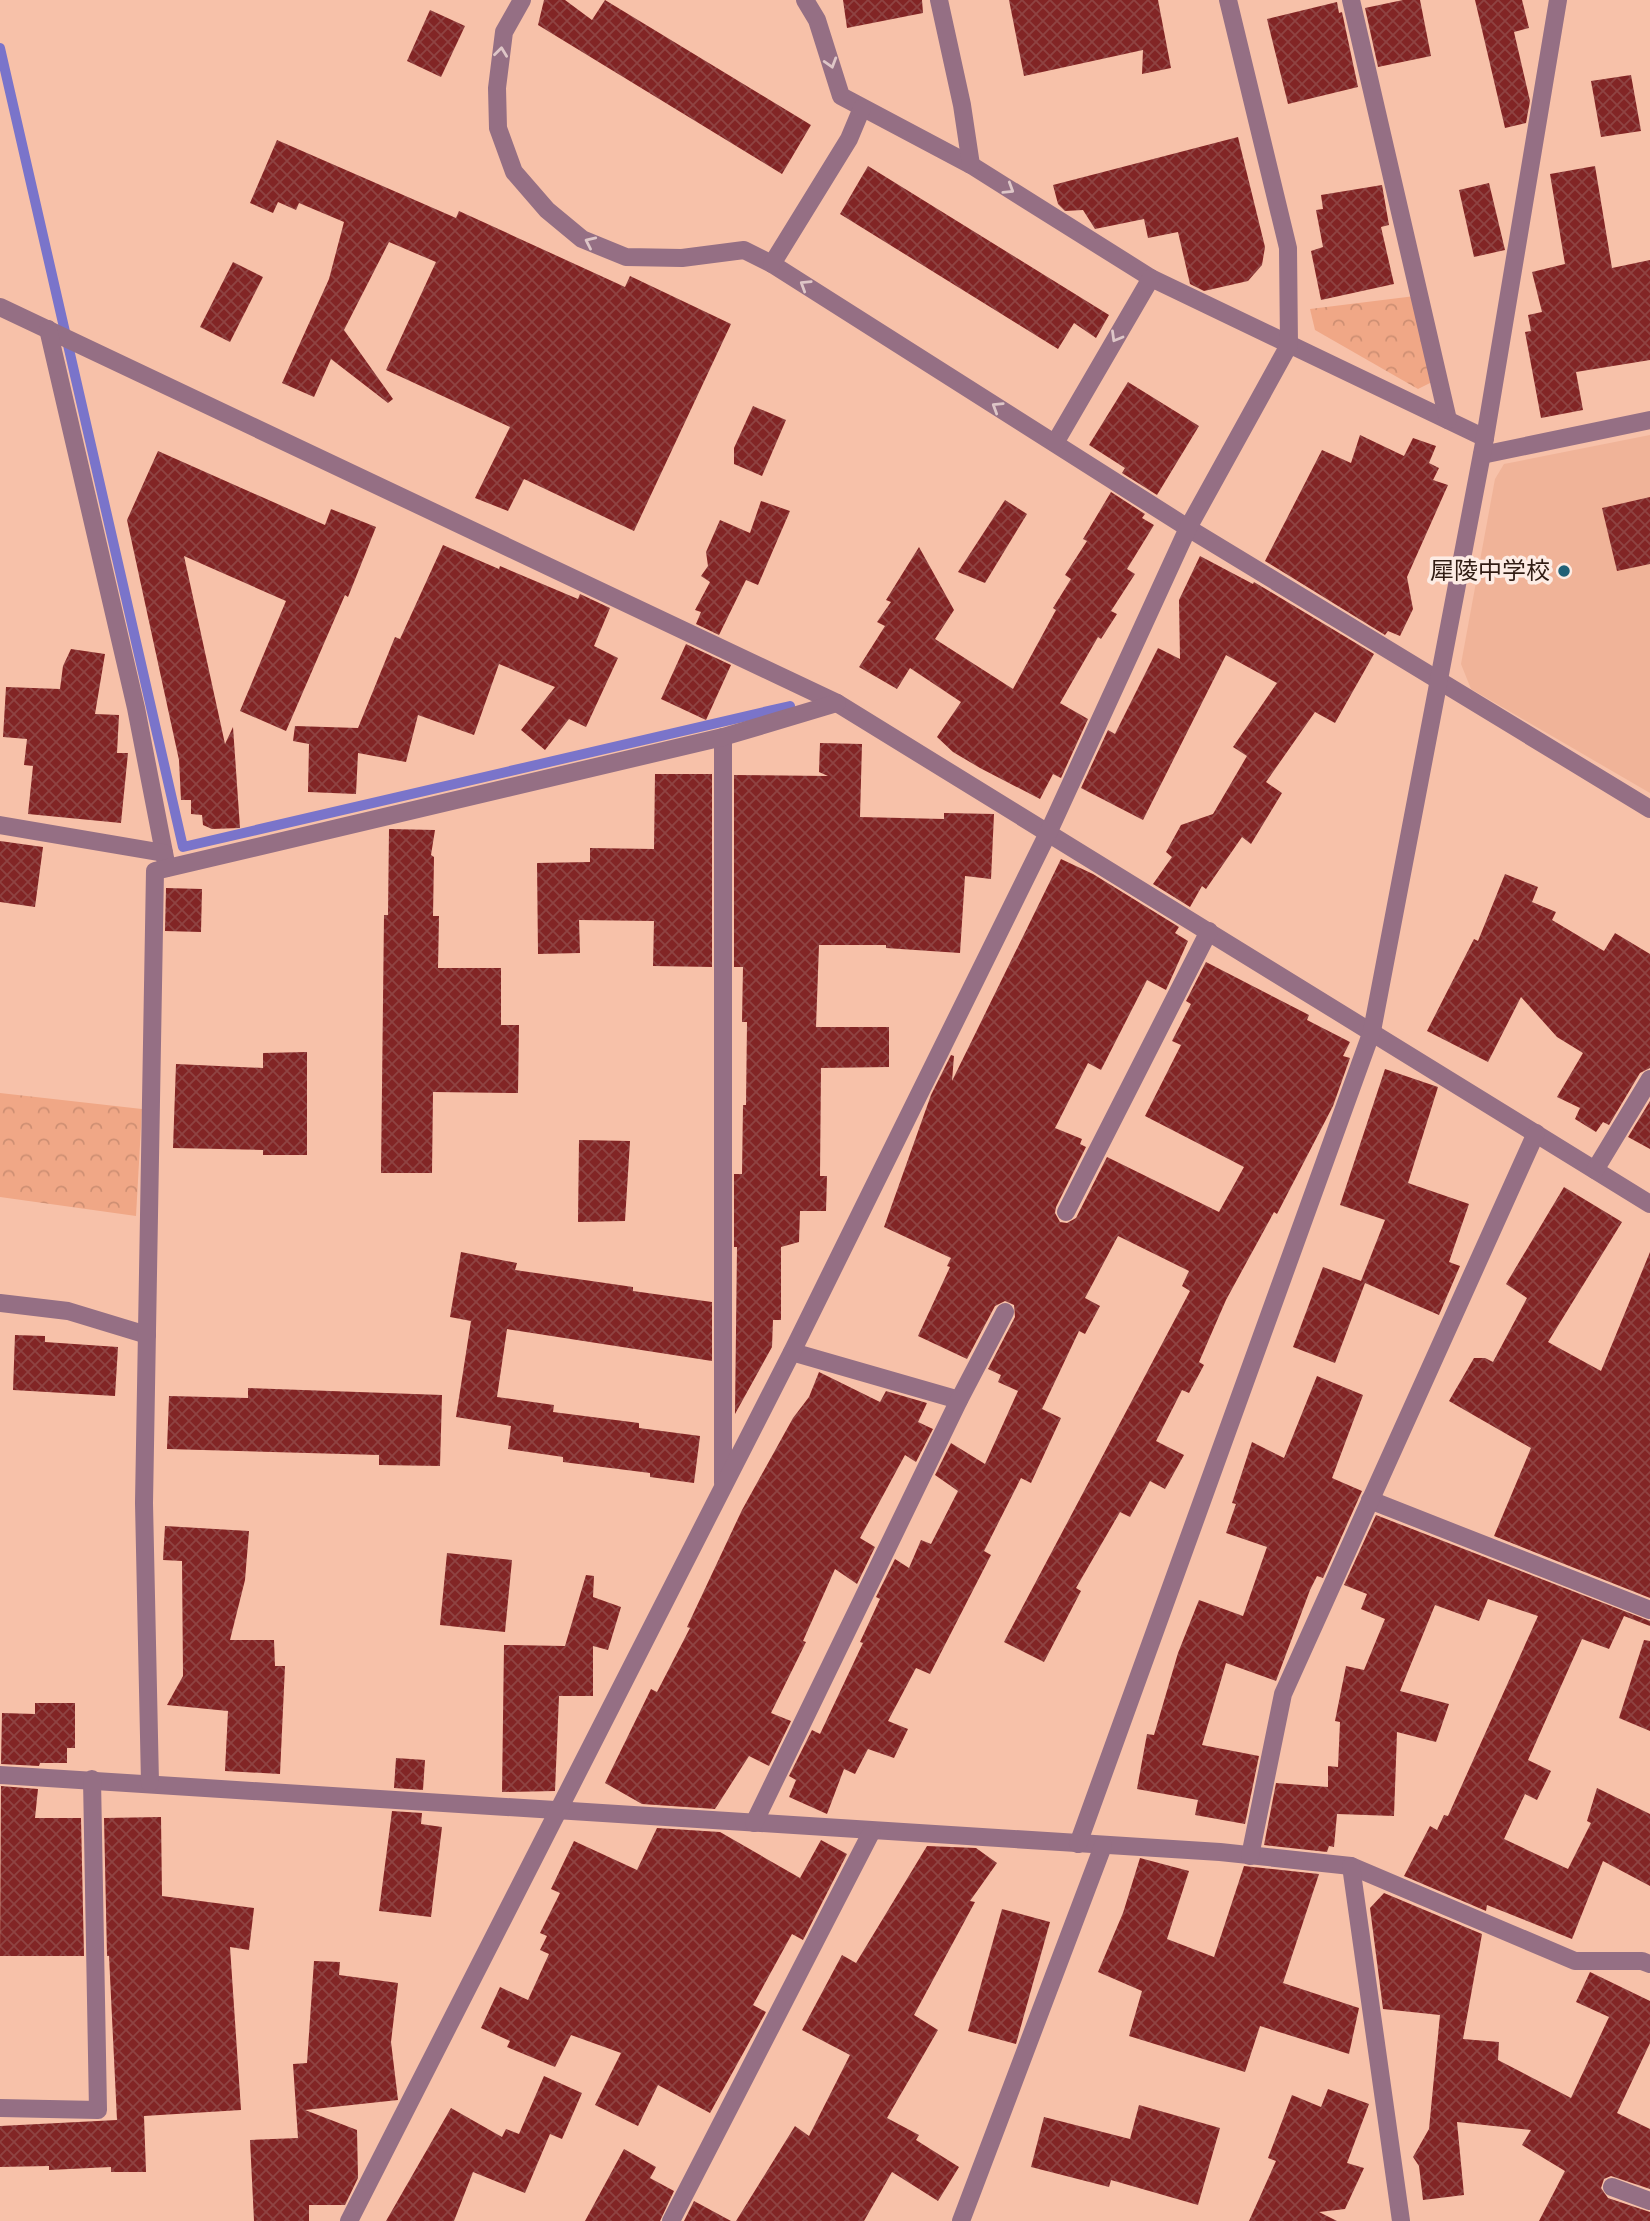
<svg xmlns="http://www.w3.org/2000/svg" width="1650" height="2221" font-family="'Work Sans','Noto Sans JP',sans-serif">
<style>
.built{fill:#f0b398}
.park{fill:url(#park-crowns)}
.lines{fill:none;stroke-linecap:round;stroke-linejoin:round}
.stream{stroke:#7a74ca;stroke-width:10}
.building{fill:url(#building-cross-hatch)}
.minor{stroke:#956f84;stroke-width:18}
.oneway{stroke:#dec6c7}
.poi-dot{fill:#216076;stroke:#fdece4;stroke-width:2.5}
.labels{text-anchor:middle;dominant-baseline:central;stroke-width:7;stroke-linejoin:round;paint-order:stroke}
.poi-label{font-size:24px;fill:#311d14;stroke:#fdece4;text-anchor:end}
</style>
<defs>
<pattern id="park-crowns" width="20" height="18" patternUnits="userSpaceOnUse" patternTransform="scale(1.75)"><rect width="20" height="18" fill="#f0a786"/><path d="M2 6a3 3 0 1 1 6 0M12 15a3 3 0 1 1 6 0" fill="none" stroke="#ce8f73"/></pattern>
<pattern id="building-cross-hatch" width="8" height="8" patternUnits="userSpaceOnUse" patternTransform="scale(1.75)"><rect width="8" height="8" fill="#822525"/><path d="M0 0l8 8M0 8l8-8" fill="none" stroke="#8f4342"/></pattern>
</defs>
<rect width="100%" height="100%" fill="#f7c1a9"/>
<polygon class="built" points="1650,435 1650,793 1471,689 1461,664 1495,479 1504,464"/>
<g class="park">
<polygon points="1415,296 1432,382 1418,389 1315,330 1310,309"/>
<polygon points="0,1093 142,1109 136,1216 0,1197"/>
</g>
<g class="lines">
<polyline class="stream" points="0,48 183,847 790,706"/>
</g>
<g class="building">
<polygon points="544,0 565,0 592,20 605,0 811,125 782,174 538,25"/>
<polygon points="843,0 922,0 923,13 847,28"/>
<polygon points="1009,0 1158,0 1171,68 1142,74 1143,50 1024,76"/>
<polygon points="1403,0 1420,0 1431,56 1378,67 1365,8"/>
<polygon points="1475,0 1522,0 1529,28 1514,32 1530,101 1526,123 1505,128"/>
<polygon points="1337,2 1339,13 1342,12 1358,87 1288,104 1267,19"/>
<polygon points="430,10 465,26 441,77 407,61"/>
<polygon points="1631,75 1641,131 1601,137 1591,81"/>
<polygon points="1238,137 1265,247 1262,265 1248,281 1204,291 1190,284 1178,232 1148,238 1144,219 1095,229 1083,210 1065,211 1058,204 1053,185"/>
<polygon points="277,140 456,218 459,211 625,287 630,276 731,324 634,531 524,479 508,511 475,498 510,427 386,370 436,262 389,242 344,330 393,399 388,403 331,359 314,397 282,383 329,279 344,222 299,203 296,210 278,202 273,213 250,203"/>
<polygon points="868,166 1109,315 1096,338 1074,323 1058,349 840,214"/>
<polygon points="1595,166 1612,268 1650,260 1650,360 1576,372 1583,410 1541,418 1525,332 1531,331 1528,315 1542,312 1532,272 1565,264 1550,174"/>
<polygon points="1489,183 1505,250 1474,257 1459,190"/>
<polygon points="1382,185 1389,225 1381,227 1394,284 1321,300 1311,251 1323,247 1316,210 1323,209 1321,195"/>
<polygon points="233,262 263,277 230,342 200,327"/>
<polygon points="1128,382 1199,426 1157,495 1122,473 1125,468 1089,445"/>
<polygon points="753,406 786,420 762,476 734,464 734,448"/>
<polygon points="1360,435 1404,456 1413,438 1436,446 1429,463 1439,468 1433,480 1448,485 1407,577 1413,609 1400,636 1388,631 1385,635 1265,561 1322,450 1351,463"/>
<polygon points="158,451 325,525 331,509 376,527 348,597 345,595 286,731 240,711 286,601 184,556 225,744 233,727 240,828 212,829 203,825 202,815 191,814 191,800 181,800 179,760 127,520"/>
<polygon points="1111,492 1145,514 1142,518 1154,525 1127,569 1135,574 1111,611 1117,614 1101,639 1098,637 1060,703 1088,719 1061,778 1053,774 1040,799 980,768 953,752 937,737 961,702 910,668 897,689 859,667 885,626 877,622 891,602 886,600 919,547 954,610 935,639 1013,689 1056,610 1053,608 1071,579 1065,575 1087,541 1083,539"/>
<polygon points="1650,497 1650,564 1617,571 1602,508"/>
<polygon points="1005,500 1027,514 985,583 958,572"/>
<polygon points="761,501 790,511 758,585 746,580 719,635 696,624 701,612 695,610 710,582 701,576 708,566 706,552 720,520 750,533"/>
<polygon points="443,545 499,569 500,566 578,599 580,594 610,608 594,646 618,658 586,727 569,719 545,750 521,730 555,687 499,664 474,735 418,715 406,762 358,753 356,794 308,792 309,744 293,741 295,726 358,728 395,637 400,639"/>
<polygon points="1200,556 1253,584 1254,582 1374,654 1335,723 1315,712 1266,782 1282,793 1251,844 1242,837 1206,889 1202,886 1190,907 1153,884 1172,857 1166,852 1181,825 1213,814 1247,756 1233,747 1277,683 1226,655 1143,820 1081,788 1108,730 1115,734 1158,648 1180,659 1179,600"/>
<polygon points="686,644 731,665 706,720 661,699"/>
<polygon points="71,649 105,654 95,714 119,715 117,753 128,753 121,823 28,814 33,766 24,765 27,739 3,737 6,687 60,689 63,666"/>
<polygon points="820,743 862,744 860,817 944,819 944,813 994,814 991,879 965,876 960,953 886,948 886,945 819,945 816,1027 889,1027 889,1067 821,1068 820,1176 827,1176 826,1211 800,1211 799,1242 781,1247 781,1320 773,1320 772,1347 735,1414 737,1247 734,1247 734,1174 742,1174 743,1105 746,1105 747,1022 742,1022 743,967 734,967 734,775 828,776 819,772"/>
<polygon points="655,774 712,774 712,967 653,966 654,921 579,920 580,953 538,954 537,863 590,862 590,848 654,849"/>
<polygon points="389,829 435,830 431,855 434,857 433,916 439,916 438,968 501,968 501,1025 519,1025 518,1093 433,1092 432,1173 381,1173 384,915 388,915"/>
<polygon points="0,841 43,847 35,907 0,902"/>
<polygon points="1061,859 1093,874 1179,927 1175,933 1188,941 1166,990 1147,980 1101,1070 1088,1063 1055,1128 1082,1139 1080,1144 1086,1147 1056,1207 1055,1213 1060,1222 1067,1223 1076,1218 1107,1157 1219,1212 1244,1167 1145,1116 1181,1045 1172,1041 1191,1004 1186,1001 1206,962 1309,1015 1307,1020 1350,1042 1343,1056 1350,1058 1333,1106 1277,1214 1274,1212 1226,1300 1199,1362 1204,1365 1189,1393 1182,1390 1156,1441 1184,1455 1165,1489 1150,1481 1130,1517 1120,1512 1076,1588 1081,1591 1044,1662 1004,1642 1190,1291 1182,1286 1189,1271 1118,1236 1085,1298 1100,1306 1085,1334 1079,1331 1042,1409 1061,1418 1031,1483 1021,1478 984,1551 991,1555 930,1674 916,1668 888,1721 908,1729 894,1758 868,1749 855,1774 844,1769 827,1814 789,1797 796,1780 789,1776 812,1730 820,1734 863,1643 860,1642 880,1599 876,1597 895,1559 909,1568 921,1540 931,1544 958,1491 935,1475 951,1443 985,1464 1018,1391 998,1382 1001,1375 988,1369 1015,1317 1014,1305 1005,1301 995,1306 967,1359 918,1336 950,1267 947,1266 951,1258 884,1227 931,1095 951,1055 954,1056 952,1081"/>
<polygon points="1505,874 1538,887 1532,902 1556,912 1552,920 1604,951 1615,933 1650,954 1650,1068 1640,1073 1609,1125 1603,1122 1596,1132 1575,1119 1580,1108 1557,1097 1583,1053 1557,1037 1521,997 1488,1062 1427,1031 1474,939 1478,941"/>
<polygon points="166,888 202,889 201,932 165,931"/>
<polygon points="307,1052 307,1155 263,1155 263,1150 173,1148 176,1064 263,1068 263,1053"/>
<polygon points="1385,1069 1438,1087 1408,1183 1469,1204 1449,1262 1460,1266 1439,1315 1365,1283 1335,1363 1293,1347 1323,1267 1361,1281 1385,1220 1340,1205"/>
<polygon points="1650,1101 1650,1149 1628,1137"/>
<polygon points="579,1140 630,1141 625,1221 578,1222"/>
<polygon points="1564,1187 1622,1222 1548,1342 1601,1371 1650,1252 1650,1598 1494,1536 1531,1448 1449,1401 1474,1358 1485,1358 1493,1362 1527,1298 1506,1284"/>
<polygon points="461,1252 517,1263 515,1270 633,1287 633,1291 712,1302 712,1361 507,1329 497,1397 554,1405 553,1412 639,1423 639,1428 700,1436 694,1483 650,1477 650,1473 563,1462 563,1457 508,1449 511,1426 456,1417 471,1321 450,1317"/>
<polygon points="15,1335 45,1336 45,1342 118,1347 115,1396 13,1390"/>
<polygon points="819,1372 880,1402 886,1391 927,1403 918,1422 933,1429 916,1462 905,1455 860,1538 875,1547 857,1584 835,1569 803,1641 806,1642 771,1713 791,1721 769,1766 749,1756 715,1809 642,1804 605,1783 651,1689 657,1692 690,1628 687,1627 742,1510 793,1418 809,1397"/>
<polygon points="1317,1376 1363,1395 1332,1478 1362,1491 1323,1578 1317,1576 1310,1590 1276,1681 1226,1663 1202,1745 1259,1756 1245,1824 1195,1815 1198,1800 1137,1789 1147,1734 1154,1735 1178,1653 1199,1600 1243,1616 1267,1547 1226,1533 1236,1504 1232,1503 1252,1442 1284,1458"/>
<polygon points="248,1388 442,1395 440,1466 379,1465 379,1455 167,1449 169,1396 248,1398"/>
<polygon points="1376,1515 1650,1621 1650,1626 1624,1616 1609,1649 1582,1639 1528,1760 1551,1771 1537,1800 1525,1794 1504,1839 1568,1869 1591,1823 1587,1821 1597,1788 1650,1814 1650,1886 1603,1861 1572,1939 1487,1905 1486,1911 1404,1876 1430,1826 1437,1830 1444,1815 1448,1816 1538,1616 1488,1599 1479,1621 1435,1605 1400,1691 1449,1704 1436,1742 1397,1732 1394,1816 1337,1814 1334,1847 1329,1846 1327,1852 1264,1845 1276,1783 1328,1787 1328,1766 1338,1767 1340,1722 1335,1721 1346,1666 1364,1670 1385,1619 1361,1609 1367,1594 1344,1585"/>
<polygon points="165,1526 249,1531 245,1580 230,1640 274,1640 275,1666 285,1666 280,1774 225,1771 228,1711 167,1705 183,1676 182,1561 163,1560"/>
<polygon points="447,1553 512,1560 505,1632 440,1625"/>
<polygon points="586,1575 594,1576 593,1597 621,1607 608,1650 593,1646 593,1696 559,1696 555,1791 502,1792 504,1645 565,1646"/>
<polygon points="1644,1640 1650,1641 1650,1731 1619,1718"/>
<polygon points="35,1703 75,1703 75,1748 67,1748 67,1763 40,1763 39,1766 1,1764 2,1713 35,1714"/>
<polygon points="396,1758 425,1760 423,1790 394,1788"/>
<polygon points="1,1786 38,1789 35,1818 81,1818 84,1956 0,1956"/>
<polygon points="392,1811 422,1813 421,1824 442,1827 431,1917 379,1911"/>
<polygon points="161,1817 162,1896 254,1908 249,1950 230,1947 241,2110 144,2116 146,2172 111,2172 111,2167 49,2170 49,2166 0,2167 0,2126 117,2120 109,1956 107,1956 104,1818"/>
<polygon points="657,1828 720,1832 800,1878 821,1840 847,1854 803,1940 792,1934 753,2005 766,2012 710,2113 658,2085 638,2126 595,2105 621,2053 571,2035 555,2067 507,2047 510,2041 481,2028 500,1987 528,2000 549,1954 540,1950 547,1936 540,1933 560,1893 551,1889 574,1841 637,1870"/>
<polygon points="927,1846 976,1848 997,1863 970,1901 975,1902 914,2015 938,2030 887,2118 919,2135 916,2140 959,2167 938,2201 892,2172 864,2221 736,2221 795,2126 809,2136 850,2055 802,2030 842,1955 856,1963"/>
<polygon points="1140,1858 1189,1871 1167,1939 1214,1957 1244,1866 1319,1874 1283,1983 1359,2008 1349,2054 1260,2026 1245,2072 1129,2036 1142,1991 1098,1972 1123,1913"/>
<polygon points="1384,1893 1482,1934 1463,2039 1499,2042 1498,2060 1571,2098 1609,2017 1576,2002 1590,1972 1650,2001 1650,2043 1617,2113 1650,2129 1650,2189 1611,2176 1604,2179 1601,2188 1608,2198 1650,2212 1650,2221 1539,2221 1565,2171 1522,2145 1531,2130 1457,2122 1464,2195 1423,2200 1419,2166 1413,2157 1429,2129 1440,2015 1383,2009 1370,1908"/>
<polygon points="1002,1909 1050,1922 1016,2044 968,2031"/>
<polygon points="314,1961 340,1962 339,1975 398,1983 391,2042 398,2100 305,2110 357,2130 358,2178 345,2205 309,2205 309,2221 254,2221 250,2140 298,2138 293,2064 307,2063"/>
<polygon points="544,2076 582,2093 562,2139 550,2134 525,2193 473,2172 454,2221 386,2221 451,2108 502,2137 506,2129 519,2134"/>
<polygon points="1328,2089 1369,2104 1347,2163 1364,2168 1345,2209 1319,2212 1337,2221 1249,2221 1276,2161 1268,2158 1292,2095 1321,2107"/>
<polygon points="1139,2105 1220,2128 1198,2205 1111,2180 1109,2187 1031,2167 1044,2117 1130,2139"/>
<polygon points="624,2149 656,2167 650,2178 674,2191 660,2221 585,2221"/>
<polygon points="694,2201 731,2221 684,2221"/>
</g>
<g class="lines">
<g class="minor">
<polyline points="522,0 504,32 497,88 498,128 514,172 547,210 582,239 626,257 682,258 744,250 772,264 1188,528 1650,809"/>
<polyline points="805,0 817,20 841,96 971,165 1151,278 1485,438"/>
<polyline points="939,0 962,105 971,165"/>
<polyline points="1351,0 1448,420"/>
<polyline points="772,264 849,139 862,108"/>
<polyline points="0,307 837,703 1650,1204"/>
<polyline points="48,329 136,708 167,868"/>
<polyline points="1055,443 1151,278"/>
<polyline points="1482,455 1650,420"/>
<polyline points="0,825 164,853"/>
<polyline points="1595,1170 1650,1079"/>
<polyline points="1066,1212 1209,931"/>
<polyline points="0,1303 68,1311 147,1335"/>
<polyline points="792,1352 959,1400"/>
<polyline points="723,1483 723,737"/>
<polyline points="1370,1500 1650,1610"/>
<polyline points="0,1775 1220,1852 1351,1866 1575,1961 1642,1961 1650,1964"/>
<polyline points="150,1783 144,1503 155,871 723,737 837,703"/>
<polyline points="754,1823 959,1400 1005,1312"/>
<polyline points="1078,1844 1372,1031 1485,438 1558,0"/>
<polyline points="1250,1856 1283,1694 1536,1133"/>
<polyline points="1351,1866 1401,2221"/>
<polyline points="0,2108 98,2110 92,1779"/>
<polyline points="1612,2187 1650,2201"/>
<polyline points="349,2221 792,1352 1049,831 1188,528 1289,345 1288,248 1228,0"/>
<polyline points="671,2221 872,1831"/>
<polyline points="961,2221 1103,1846"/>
</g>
</g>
<defs><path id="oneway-chevron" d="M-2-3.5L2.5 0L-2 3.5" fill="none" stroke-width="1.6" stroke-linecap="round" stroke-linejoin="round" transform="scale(1.75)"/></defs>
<g class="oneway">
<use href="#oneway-chevron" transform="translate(501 52) rotate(-83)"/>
<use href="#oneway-chevron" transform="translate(831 63) rotate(73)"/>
<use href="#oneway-chevron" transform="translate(1009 189) rotate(32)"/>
<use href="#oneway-chevron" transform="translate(590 242) rotate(-155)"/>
<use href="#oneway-chevron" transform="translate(805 285) rotate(-148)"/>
<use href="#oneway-chevron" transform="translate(1116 337) rotate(120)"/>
<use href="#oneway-chevron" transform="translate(997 407) rotate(-148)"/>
</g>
<circle class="poi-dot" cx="1564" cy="571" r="7"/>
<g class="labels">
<g class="poi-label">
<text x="1550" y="571">犀陵中学校</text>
</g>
</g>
</svg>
